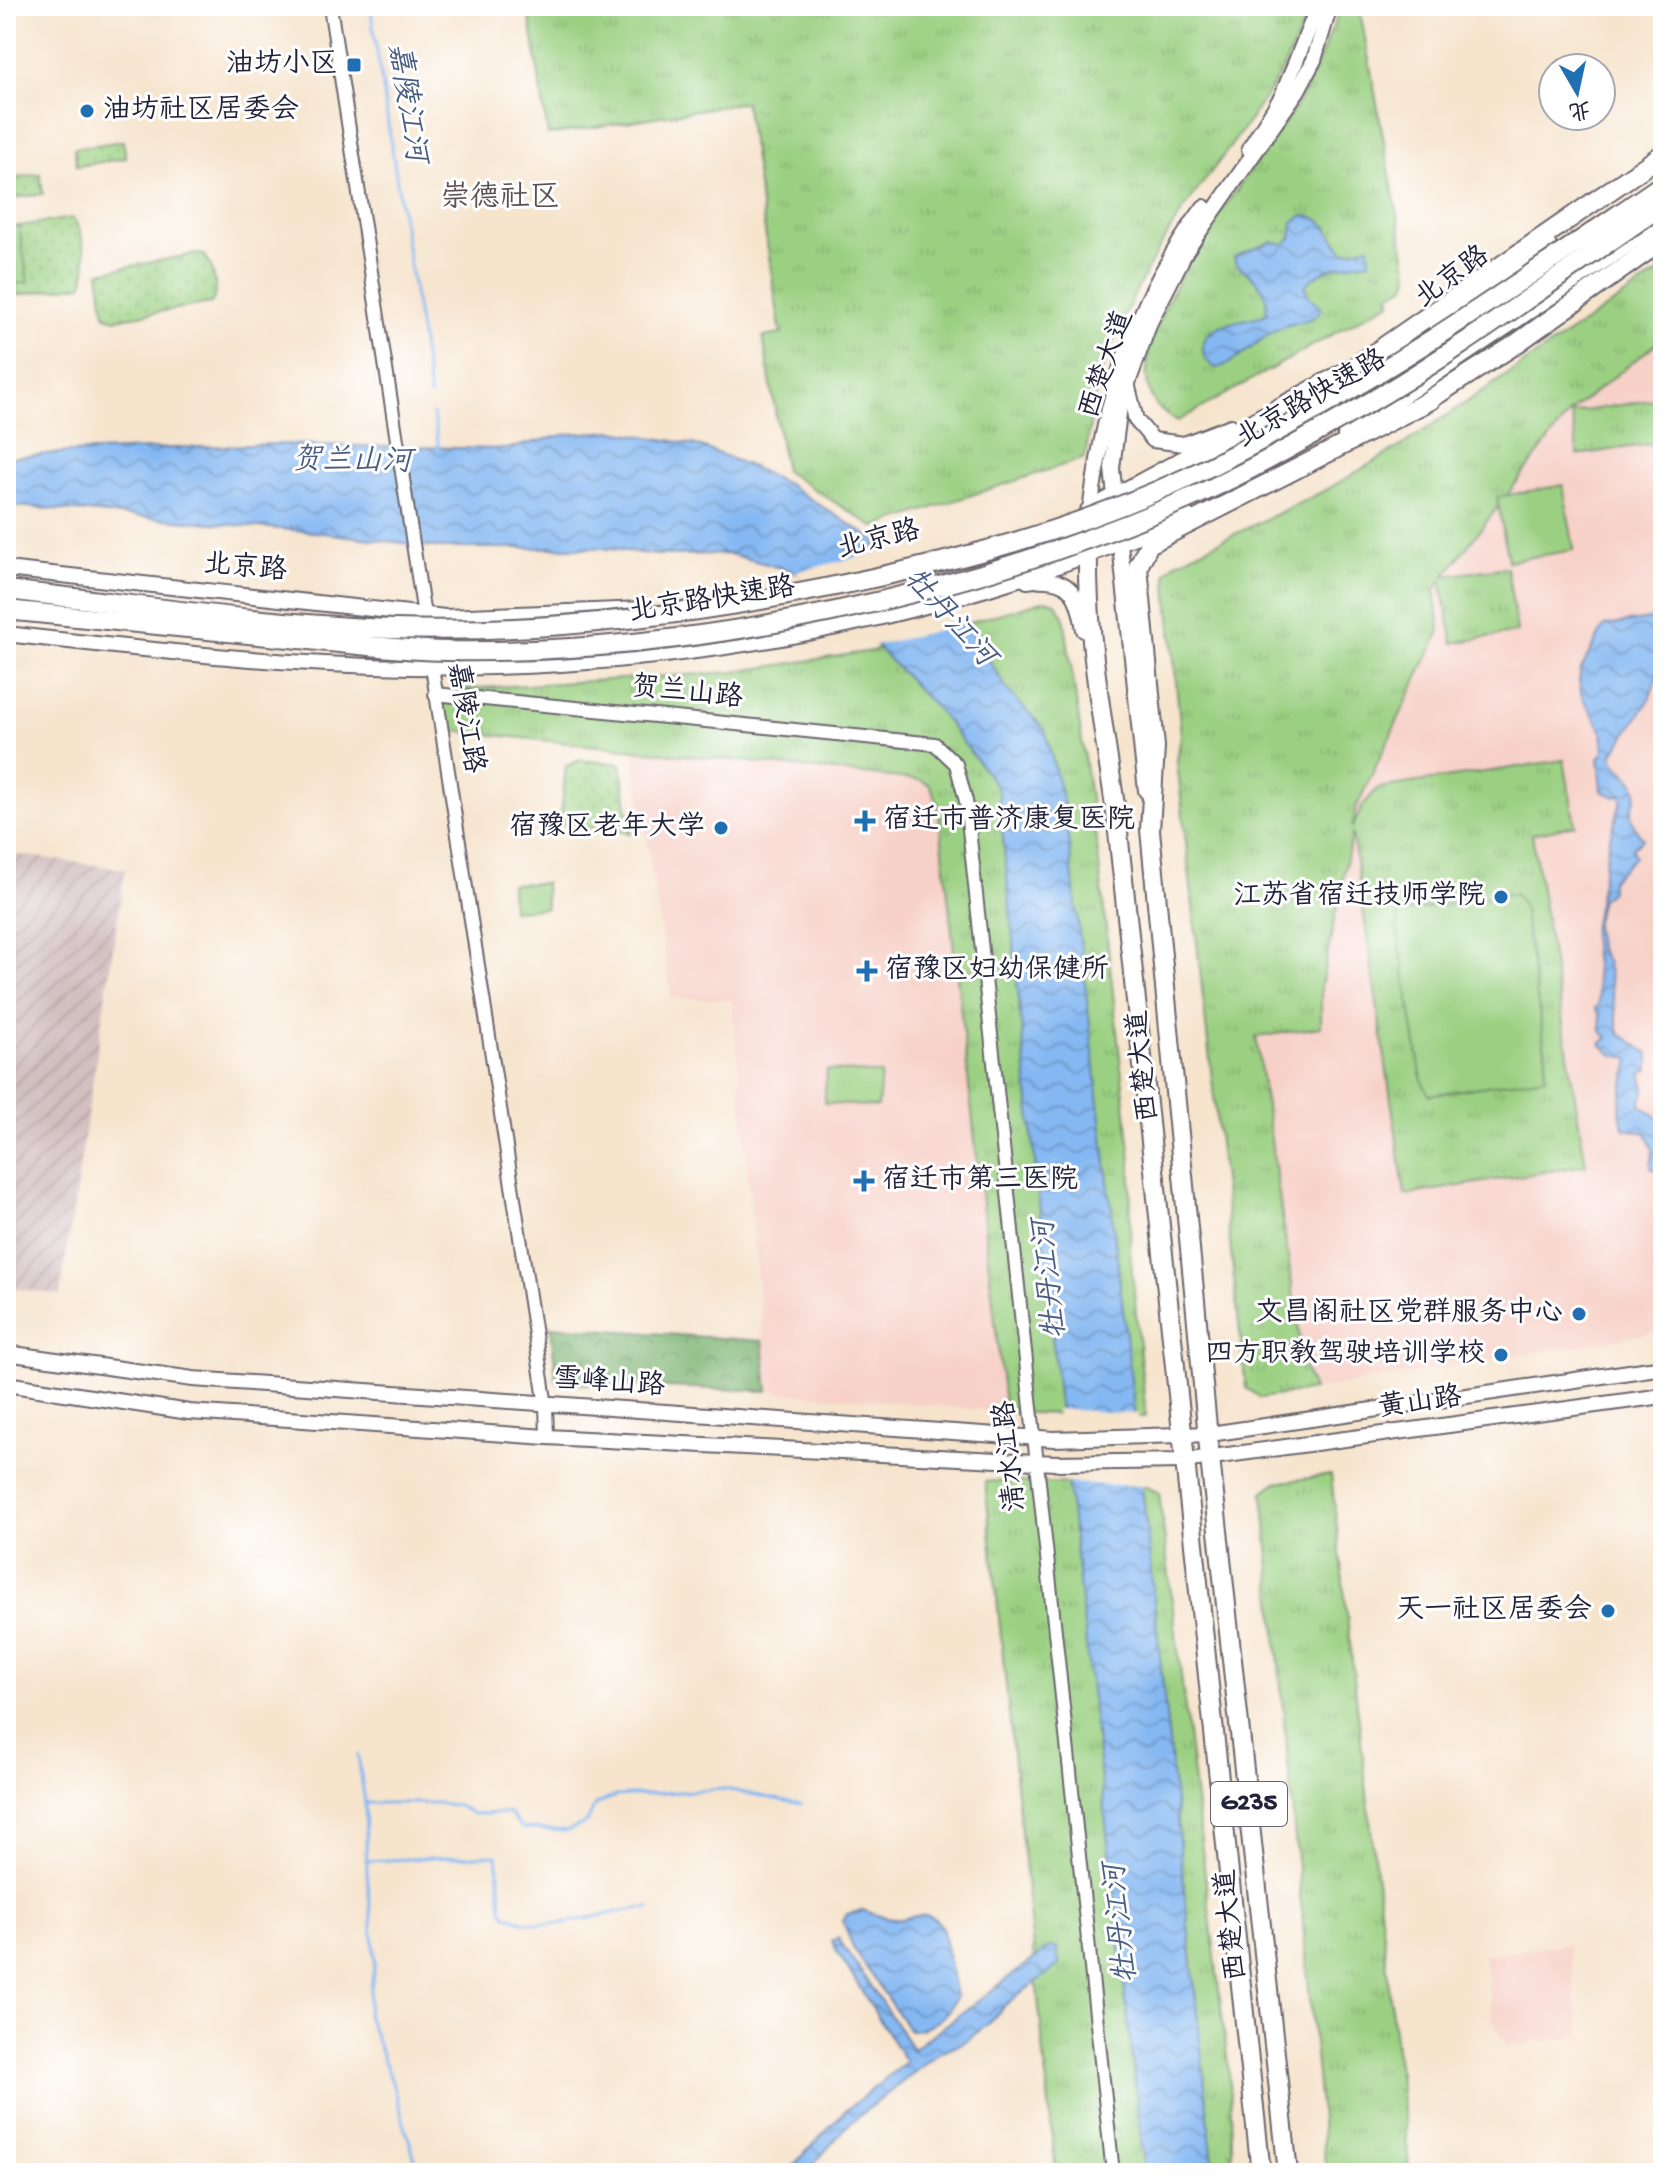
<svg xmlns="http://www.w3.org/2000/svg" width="1669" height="2179" font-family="'Gochi Hand','LXGW WenKai TC',sans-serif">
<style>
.built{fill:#f7d1c8}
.industrial{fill:url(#industrial-furrows)}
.grass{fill:url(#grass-tufts);stroke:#5e795e;stroke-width:2}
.forest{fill:url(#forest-crowns);stroke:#4f6a56;stroke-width:2}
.garden{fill:url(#garden-dots);stroke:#5e795e;stroke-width:2}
.pitch{fill:#9bd082;stroke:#5e795e;stroke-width:2}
.water{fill:url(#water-waves);stroke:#546d96;stroke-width:2}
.pier{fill:#f6e4cd}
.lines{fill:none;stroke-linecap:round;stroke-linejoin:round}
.stream{stroke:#85b8f2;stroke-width:3}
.minor-casing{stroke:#6c666e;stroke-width:16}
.major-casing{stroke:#6c666e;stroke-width:18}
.highway-casing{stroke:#6c666e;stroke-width:22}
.minor{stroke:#fff;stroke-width:12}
.major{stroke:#fff;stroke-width:14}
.highway{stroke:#fff;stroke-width:18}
.highway-bridge-casing{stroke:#6c666e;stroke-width:22;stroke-linecap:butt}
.highway-bridge{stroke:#fff;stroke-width:18}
.poi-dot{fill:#1f6fb2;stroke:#fff;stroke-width:3}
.labels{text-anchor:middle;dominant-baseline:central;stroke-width:6;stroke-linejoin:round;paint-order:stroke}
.shield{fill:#fff;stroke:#646476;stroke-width:2}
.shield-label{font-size:26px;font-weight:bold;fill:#22223b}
.poi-label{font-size:28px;fill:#22223b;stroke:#fff;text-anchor:end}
.street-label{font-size:28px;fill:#22223b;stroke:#fff}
.water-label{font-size:30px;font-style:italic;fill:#4a5e84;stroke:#fff}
.neighbourhood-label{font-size:30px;fill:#5c5055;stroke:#fff}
</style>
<defs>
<pattern id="industrial-furrows" width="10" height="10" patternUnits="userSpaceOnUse" patternTransform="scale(2)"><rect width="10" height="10" fill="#d2bfc0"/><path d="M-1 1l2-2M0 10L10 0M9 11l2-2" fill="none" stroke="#b4a4a6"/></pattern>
<pattern id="grass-tufts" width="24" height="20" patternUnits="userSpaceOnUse" patternTransform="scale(2)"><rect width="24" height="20" fill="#9bd082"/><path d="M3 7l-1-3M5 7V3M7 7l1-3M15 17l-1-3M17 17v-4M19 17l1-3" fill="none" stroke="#85b271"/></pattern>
<pattern id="forest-crowns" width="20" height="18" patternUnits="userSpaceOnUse" patternTransform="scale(2)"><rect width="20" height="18" fill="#7cb270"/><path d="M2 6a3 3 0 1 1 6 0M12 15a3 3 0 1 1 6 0" fill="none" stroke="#65905d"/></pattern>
<pattern id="garden-dots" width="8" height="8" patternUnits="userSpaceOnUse" patternTransform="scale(2)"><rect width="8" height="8" fill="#9bd082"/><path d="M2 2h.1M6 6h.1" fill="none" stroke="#85b271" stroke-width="1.8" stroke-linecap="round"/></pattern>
<pattern id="water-waves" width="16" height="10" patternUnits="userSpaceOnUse" patternTransform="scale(2)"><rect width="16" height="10" fill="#85b8f2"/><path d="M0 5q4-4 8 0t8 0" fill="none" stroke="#6c95c5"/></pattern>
</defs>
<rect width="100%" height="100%" fill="#fff"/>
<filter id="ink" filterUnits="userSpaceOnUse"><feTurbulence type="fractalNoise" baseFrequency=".0125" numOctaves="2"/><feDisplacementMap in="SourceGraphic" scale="16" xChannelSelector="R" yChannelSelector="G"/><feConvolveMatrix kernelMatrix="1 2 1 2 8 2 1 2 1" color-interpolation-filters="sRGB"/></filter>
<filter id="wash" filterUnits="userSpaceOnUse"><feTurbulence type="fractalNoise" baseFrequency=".006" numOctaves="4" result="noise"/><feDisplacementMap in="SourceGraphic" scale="32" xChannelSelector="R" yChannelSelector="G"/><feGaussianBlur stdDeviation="1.8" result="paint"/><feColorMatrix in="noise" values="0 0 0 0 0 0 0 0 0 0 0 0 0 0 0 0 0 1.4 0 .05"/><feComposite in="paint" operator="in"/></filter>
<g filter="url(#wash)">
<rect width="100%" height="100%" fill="#f6e4cd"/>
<g class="built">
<polygon points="1663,338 1663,1331 1313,1390 1304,1367 1256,1037 1321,1026 1321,986 1356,808 1440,631 1436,586 1571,411"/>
<polygon points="633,750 920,780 930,785 938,805 1005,1412 768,1391 732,1000 671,998"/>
<polygon points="1568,1944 1581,2036 1506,2046 1493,2021 1484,1955"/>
</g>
<polygon class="industrial" points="6,853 125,869 60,1295 6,1287"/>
<g class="grass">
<path d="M528 6H1309C1286 86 1228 145 1182 212 1153 254 1117 325 1101 374 1092 400 1090 431 1085 458L874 527 785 471 763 337 781 334 745 102 548 135Z"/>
<path d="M1341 6H1359L1409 277 1406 286 1389 295 1392 301 1178 421C1073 378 1264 159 1296 106 1314 75 1328 40 1341 6Z"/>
<polygon points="1663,270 1663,338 1571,411 1445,576 1507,567 1517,632 1453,643 1441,581 1435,589 1440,631 1356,808 1352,828 1363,805 1378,788 1564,760 1575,825 1532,834 1586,1165 1405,1195 1352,833 1321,986 1321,1027 1256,1037 1304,1367 1313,1390 1261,1398 1246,1388 1177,761 1181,735 1166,573 1175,563 1326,490 1404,444"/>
<polygon points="1663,398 1663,442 1578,455 1571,413"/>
<polygon points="1046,600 1056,603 1064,616 1098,854 1131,1160 1130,1250 1146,1417 1005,1412 938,805 930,785 920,780 446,730 442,706 452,692 464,689 734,672 872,651"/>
<polygon points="1331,1475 1410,2173 1326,2173 1263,1492 1275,1483"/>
<polygon points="985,1481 1145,1486 1159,1493 1230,2081 1233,2173 1056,2173"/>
</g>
<polygon class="forest" points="551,1326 763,1341 768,1391 560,1383 556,1380"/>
<g class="garden">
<polygon points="123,141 126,158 77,166 74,148"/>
<polygon points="40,174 43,194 7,199 6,179"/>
<path d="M72 218C83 228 90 271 82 285L6 297V228Z"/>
<path d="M195 254 204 255C213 265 220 292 211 303L116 319 105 316 99 272Z"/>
<polygon points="580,760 621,764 631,833 560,824 566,766"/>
</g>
<g class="pitch">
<polygon points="19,226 28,282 6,285 6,228"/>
<polygon points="1563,485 1574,550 1508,561 1497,497"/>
<polygon points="545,883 546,908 512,910 511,884"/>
<polygon points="1515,893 1523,906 1546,1057 1545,1077 1429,1095 1422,1081 1397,928 1399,913"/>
<polygon points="827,1070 881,1074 878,1107 824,1103"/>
</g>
<g class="water">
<path d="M1302 216C1329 216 1328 236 1345 252L1369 246 1370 261C1347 264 1320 267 1305 286L1308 296 1320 307 1319 314C1304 324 1297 321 1282 327 1258 336 1242 362 1216 368 1207 362 1203 358 1203 348 1203 320 1247 322 1266 314 1270 287 1256 280 1236 264L1234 257 1271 242 1285 244 1291 238 1293 222Z"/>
<polygon points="614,431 696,445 752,467 787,484 893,552 963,617 1008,691 1045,730 1065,810 1129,1361 1214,2173 1145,2173 1058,1395 998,788 939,711 833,601 795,572 730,554 657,555 602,548 442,548 315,532 6,505 6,458 72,452 275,444 506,449 568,434"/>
<path d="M1663 617V661L1648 702 1613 753V761C1620 768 1631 777 1635 785 1643 803 1617 807 1643 839L1632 848 1635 857 1611 880V891L1601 899 1595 924 1598 947 1607 963 1619 1033 1649 1054V1070L1641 1073 1645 1087 1640 1105 1663 1121V1173L1651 1168 1653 1150 1647 1133 1625 1129C1613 1105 1627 1080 1630 1058L1613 1055 1601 1044 1608 1037 1601 1031 1600 1015 1595 1008 1599 1005 1592 934 1610 837 1622 800 1620 795 1615 797 1602 791 1599 757 1604 753 1602 730 1582 697 1579 681 1581 669 1604 626Z"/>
<path d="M863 1910C874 1914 890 1921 902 1919 918 1915 931 1910 942 1927L956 1997C948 2016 930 2031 909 2030L853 1948 843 1921 847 1914Z"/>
<polygon points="838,1938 913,2049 1050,1947 1057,1947 1059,1965 1005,2005 987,2025 964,2042 940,2052 848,2125 806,2173 786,2173 845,2111 906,2062 835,1948 832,1941"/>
</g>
<g class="pier">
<polygon points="895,548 914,566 971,622 870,647 795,572"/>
<polygon points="1056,1409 1138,1414 1145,1486 1064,1483"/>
</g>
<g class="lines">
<g class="stream">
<polyline points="370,6 430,396"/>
<polyline points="433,414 439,450"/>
<polyline points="358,1755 365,1803 367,1871 375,1960 367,2015 392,2082 419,2173"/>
<polyline points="365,1803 437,1803 456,1805 474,1814 509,1813 522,1828 567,1831 587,1822 595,1805 616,1796 725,1789 801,1804"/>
<path d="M366 1861 497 1855 502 1907 505 1914C551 1939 601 1909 649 1908"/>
</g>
</g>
</g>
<g filter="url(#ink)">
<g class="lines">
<g class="minor-casing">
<g id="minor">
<polyline points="330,6 546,1406 547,1437"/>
<polyline points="435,694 935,744 956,764 966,801 1113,2173"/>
</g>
</g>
<g class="major-casing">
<g id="major">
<polyline points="1249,149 1282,96 1318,6"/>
<polyline points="1436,327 1548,244"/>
<polyline points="1354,377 1405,346"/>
<polyline points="1128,387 1136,420 1153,440 1184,444 1231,426"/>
<polyline points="1345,435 1663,222"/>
<path d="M1090 511C1105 396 1134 301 1204 207"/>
<polyline points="6,569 445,617 643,609"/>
<path d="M1027 581C1069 575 1078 591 1084 630"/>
<path d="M6 634C190 655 375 676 561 664 774 652 992 601 1187 515"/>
<polyline points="1146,791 1112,468 1120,405 1150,322 1186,251 1298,90 1314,60 1330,6"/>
<polyline points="6,1353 193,1379 1054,1439 1210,1434 1663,1367"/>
<polyline points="6,1384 189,1412 547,1437 1056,1463 1183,1461 1663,1396"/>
</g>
</g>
<g class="highway-casing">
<g id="highway">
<polyline points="1421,405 1513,346 1663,240"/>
<path d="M1261 2173 1116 813C1102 714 1081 612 1090 511L1353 368 1663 154"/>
<polyline points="1288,2173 1210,1458 1150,830 1155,747 1138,567 1149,544 1431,400"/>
</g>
</g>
<use href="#minor" class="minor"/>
<use href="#major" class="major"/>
<use href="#highway" class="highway"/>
<g class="highway-bridge-casing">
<g id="highway-bridge">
<path d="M6 590C134 604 265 625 394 629 539 634 684 616 825 588 951 563 1072 531 1188 477 1357 397 1509 289 1663 184"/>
<path d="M6 610C97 619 188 628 279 637 335 642 392 650 447 651 696 655 969 596 1197 495 1250 471 1302 441 1353 412 1461 351 1560 274 1663 205"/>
</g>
</g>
<use href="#highway-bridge" class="highway-bridge"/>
</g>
</g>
<g class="poi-dot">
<rect x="346" y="57" width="16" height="16" rx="4"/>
<circle cx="87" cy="111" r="8"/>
<path d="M861 809h8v8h8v8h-8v8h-8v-8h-8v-8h8z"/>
<circle cx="721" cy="828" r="8"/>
<circle cx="1501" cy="897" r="8"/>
<path d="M863 959h8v8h8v8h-8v8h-8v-8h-8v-8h8z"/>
<path d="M860 1169h8v8h8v8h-8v8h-8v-8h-8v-8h8z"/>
<circle cx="1579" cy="1314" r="8"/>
<circle cx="1501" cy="1355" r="8"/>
<circle cx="1608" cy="1611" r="8"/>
</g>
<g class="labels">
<rect class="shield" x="1211" y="1782" width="76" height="44" rx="6"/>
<g class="shield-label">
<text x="1249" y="1804">G235</text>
</g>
<g class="poi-label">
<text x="338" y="65">油坊小区</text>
<text x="103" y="111" text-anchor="start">油坊社区居委会</text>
<text x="883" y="821" text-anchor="start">宿迁市普济康复医院</text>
<text x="705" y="828">宿豫区老年大学</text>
<text x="1485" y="897">江苏省宿迁技师学院</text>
<text x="885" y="971" text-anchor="start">宿豫区妇幼保健所</text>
<text x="882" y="1181" text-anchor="start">宿迁市第三医院</text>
<text x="1563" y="1314">文昌阁社区党群服务中心</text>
<text x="1485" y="1355">四方职教驾驶培训学校</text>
<text x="1592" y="1611">天一社区居委会</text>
</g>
<g class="street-label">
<text transform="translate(1453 278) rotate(-36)">北京路</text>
<text transform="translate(1108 365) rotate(-71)">西楚大道</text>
<text transform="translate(1312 400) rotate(-30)">北京路快速路</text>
<text transform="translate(879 541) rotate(-14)">北京路</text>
<text transform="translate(245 569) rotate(5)">北京路</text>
<text transform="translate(712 601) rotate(-9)">北京路快速路</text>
<text transform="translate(687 694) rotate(6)">贺兰山路</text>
<text transform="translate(464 718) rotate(81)">嘉陵江路</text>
<text transform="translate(1145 1066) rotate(-96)">西楚大道</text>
<text transform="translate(609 1384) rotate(4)">雪峰山路</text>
<text transform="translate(1420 1404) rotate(-8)">黄山路</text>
<text transform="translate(1012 1456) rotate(-96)">清水江路</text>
<text transform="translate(1233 1925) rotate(-96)">西楚大道</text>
</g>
<g class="water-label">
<text transform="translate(405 103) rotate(81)">嘉陵江河</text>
<text transform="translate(352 463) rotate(1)">贺兰山河</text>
<text transform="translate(948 619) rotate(48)">牡丹江河</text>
<text transform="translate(1052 1279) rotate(-96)">牡丹江河</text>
<text transform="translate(1123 1923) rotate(-96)">牡丹江河</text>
</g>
<g class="neighbourhood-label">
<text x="500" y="199">崇德社区</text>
</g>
</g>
<rect width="1669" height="2179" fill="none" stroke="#fff" stroke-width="32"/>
<g transform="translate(1577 92) rotate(171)"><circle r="38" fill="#ffffff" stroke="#a7a7b1" stroke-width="2"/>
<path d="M0-6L14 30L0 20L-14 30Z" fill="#1f6fb2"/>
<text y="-12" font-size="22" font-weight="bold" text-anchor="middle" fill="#22223b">北</text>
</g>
</svg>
